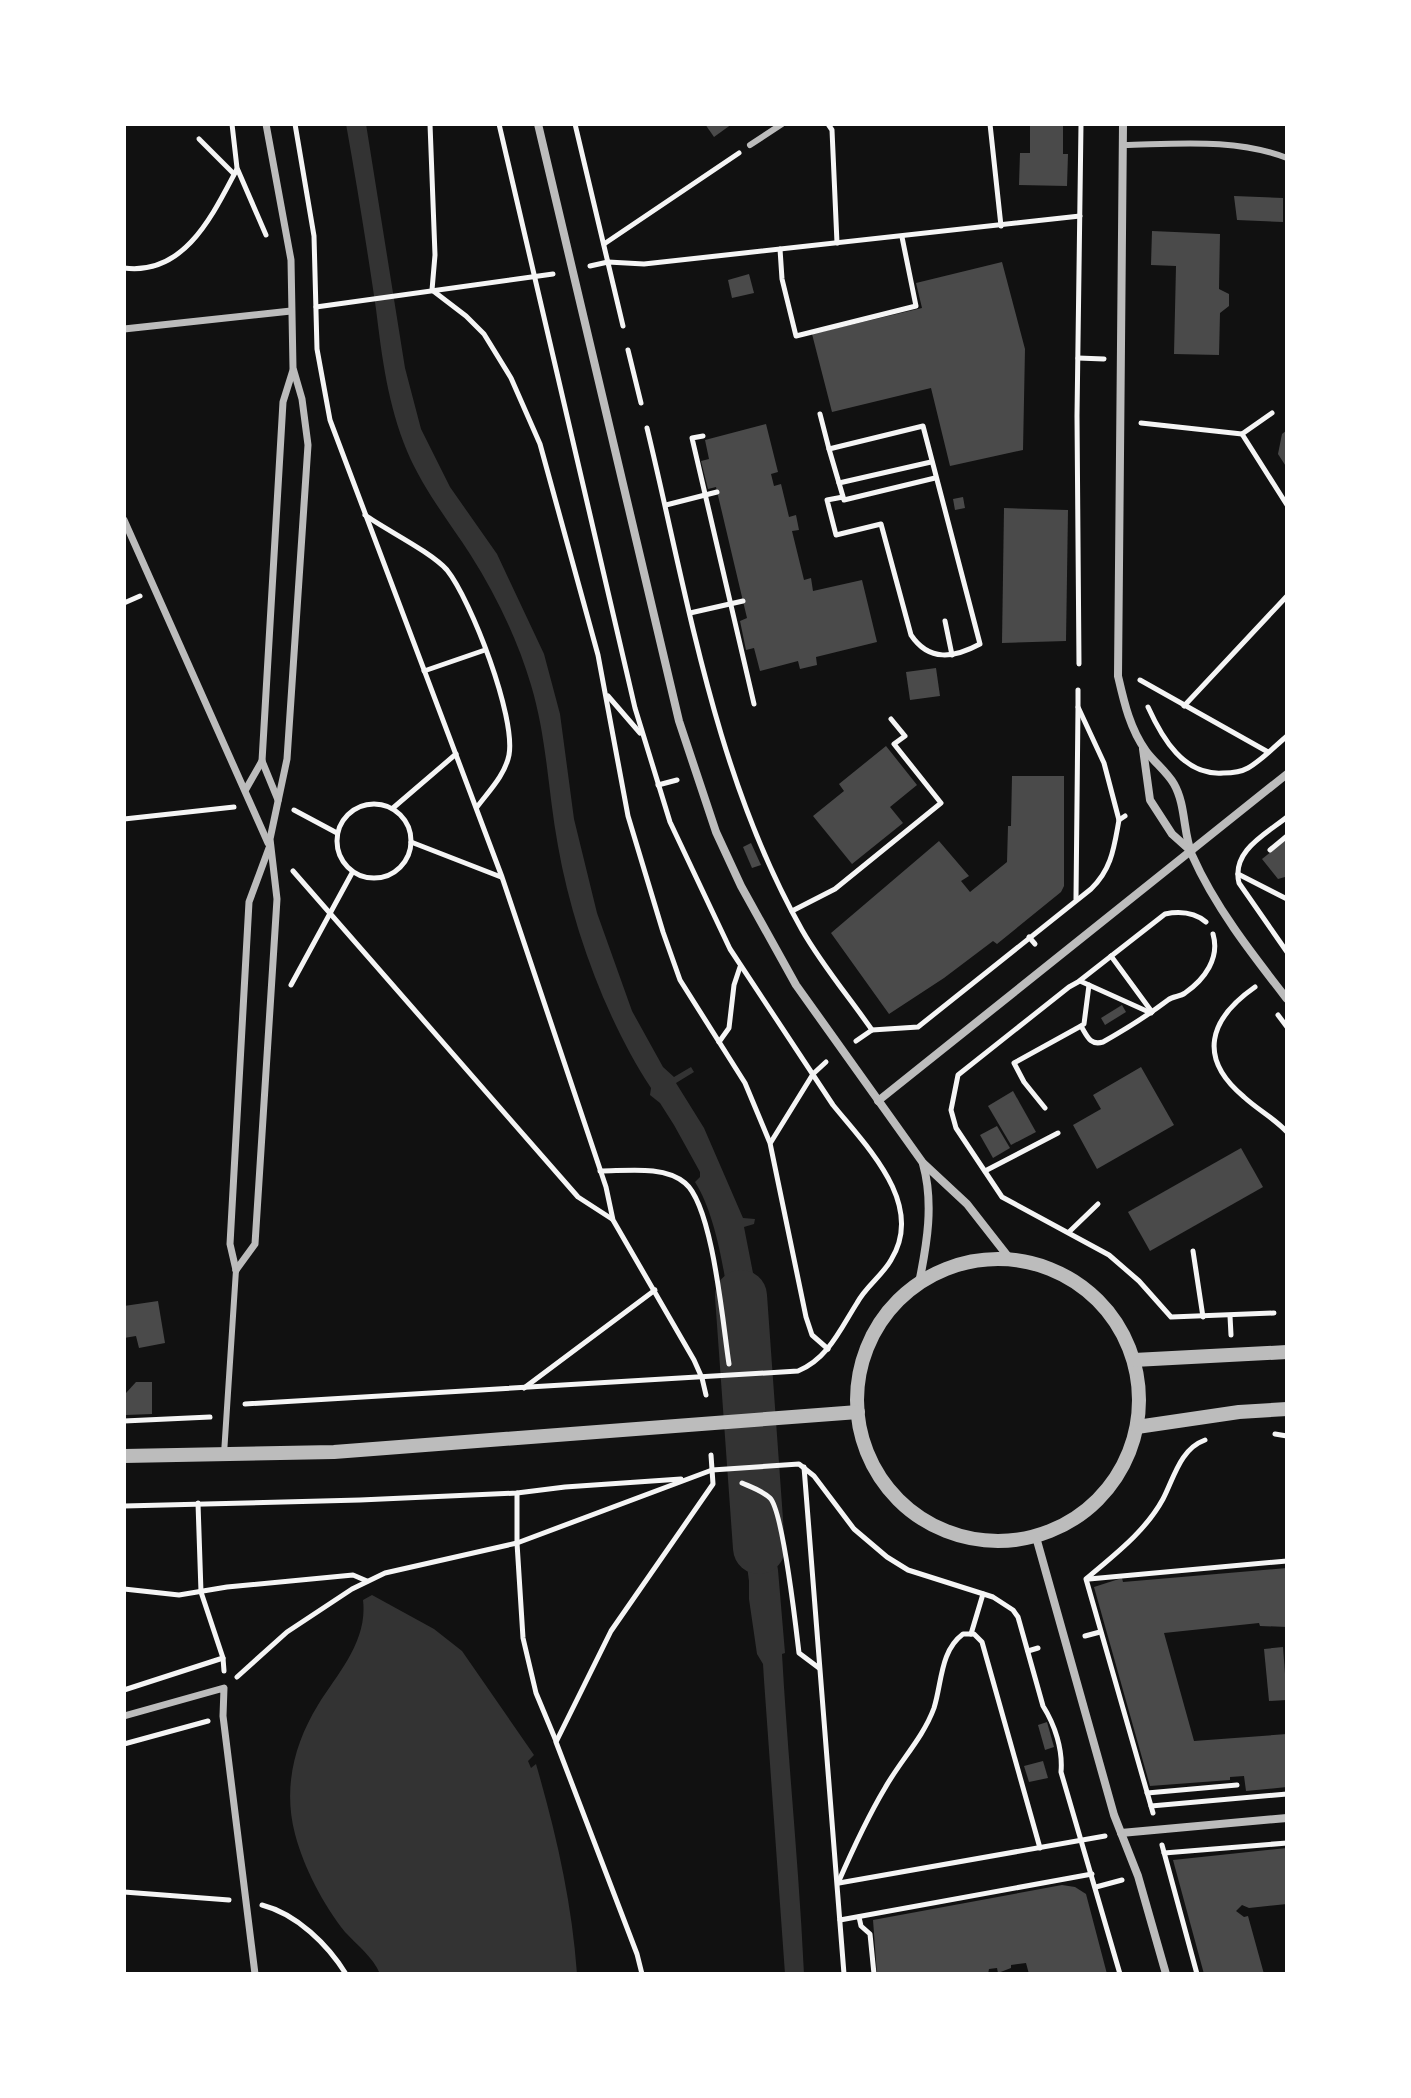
<svg xmlns="http://www.w3.org/2000/svg" width="1411" height="2098" font-family="'Space Grotesk',sans-serif">
<style>
.water{fill:#333}
.lines{fill:none;stroke-linecap:round;stroke-linejoin:round}
.river{stroke:#333;stroke-width:52}
.building{fill:#4a4a4a}
.path{stroke:#f5f5f5;stroke-width:5}
.service{stroke:#bcbcbc;stroke-width:6}
.pedestrian{stroke:#bcbcbc;stroke-width:7}
.minor{stroke:#bcbcbc;stroke-width:8}
.tertiary{stroke:#bcbcbc;stroke-width:14}
</style>
<rect width="100%" height="100%" fill="#111"/>
<g class="water">
<path d="M346 124H366L405 368 421 429 450 487 497 554 544 654 560 714 574 819 597 913 632 1011 663 1067 674 1077 691 1067 694 1072 676 1083 704 1128 743 1218 755 1219 754 1224 744 1227 753 1273 764 1365 737 1367C730 1315 723 1226 695 1182L700 1177V1172L674 1125 660 1103 650 1095 651 1088C606 1020 572 926 558 846 548 792 547 738 531 685 517 638 496 595 470 554 448 520 423 489 407 451 388 405 382 358 376 309 367 248 357 185 346 124Z"/>
<path d="M775 1478 776 1485 764 1510 768 1511 778 1570 785 1653 782 1654C788 1761 799 1867 804 1974H785L764 1680 763 1664 757 1654 749 1599V1581L738 1498 745 1480Z"/>
<path d="M372 1595 434 1629 462 1651 534 1755 528 1761 531 1768 536 1764C556 1833 572 1902 577 1974H380C373 1957 357 1945 345 1932 323 1904 304 1868 295 1834 283 1788 294 1744 318 1705 338 1673 368 1641 363 1600Z"/>
</g>
<g class="lines">
<polyline class="river" points="741,1296 759,1548"/>
</g>
<g class="building">
<polygon points="705,124 732,124 714,137"/>
<polygon points="1030,124 1063,124 1063,154 1068,154 1067,186 1019,185 1020,153 1030,153"/>
<polygon points="1234,196 1283,198 1283,222 1237,220"/>
<polygon points="1152,231 1220,234 1219,289 1229,294 1229,306 1220,313 1219,355 1174,354 1176,266 1151,265"/>
<polygon points="1002,262 1025,349 1023,450 950,466 931,388 832,412 812,334 922,308 916,283"/>
<polygon points="749,274 754,293 732,298 728,280"/>
<polygon points="766,424 778,472 771,474 774,486 781,484 789,517 796,515 799,530 792,531 804,580 811,578 813,591 862,580 877,642 816,657 817,665 800,669 798,661 760,671 754,648 746,650 740,621 747,618 742,597 716,487 708,489 701,461 709,459 705,440"/>
<polygon points="1287,430 1287,468 1278,454 1282,434"/>
<polygon points="963,497 965,508 955,510 953,499"/>
<polygon points="1004,508 1068,510 1066,641 1002,643"/>
<polygon points="936,668 940,696 910,700 906,672"/>
<polygon points="886,746 917,785 890,807 903,823 852,864 813,816 844,791 839,784"/>
<polygon points="1012,776 1064,776 1064,886 1061,892 997,944 993,941 944,978 889,1014 831,933 939,841 969,876 961,881 970,892 1007,862 1008,826 1011,826"/>
<polygon points="1287,839 1287,880 1285,877 1278,879 1262,859"/>
<polygon points="751,843 761,865 752,868 743,847"/>
<polygon points="1122,1005 1126,1012 1105,1025 1101,1018"/>
<polygon points="1141,1067 1174,1125 1097,1169 1073,1125 1101,1109 1093,1095"/>
<polygon points="1013,1091 1036,1132 1011,1145 988,1106"/>
<polygon points="997,1126 1010,1148 993,1158 980,1135"/>
<polygon points="1241,1148 1263,1187 1150,1251 1128,1212"/>
<polygon points="158,1301 165,1343 139,1348 136,1336 124,1338 124,1306"/>
<polygon points="136,1382 152,1382 152,1414 126,1415 126,1393"/>
<polygon points="1287,1568 1287,1627 1260,1626 1259,1623 1164,1633 1194,1741 1287,1734 1287,1787 1246,1791 1244,1776 1230,1777 1230,1780 1150,1786 1094,1587 1122,1578 1123,1582"/>
<polygon points="1283,1647 1287,1700 1269,1701 1264,1649"/>
<polygon points="1047,1722 1054,1747 1045,1750 1038,1725"/>
<polygon points="1043,1761 1048,1778 1029,1782 1024,1766"/>
<polygon points="1287,1848 1287,1904 1249,1908 1242,1905 1236,1911 1244,1917 1248,1916 1264,1974 1204,1974 1173,1860"/>
<polygon points="1062,1885 1075,1887 1086,1894 1107,1974 1029,1974 1026,1963 1011,1965 1011,1968 998,1973 997,1968 989,1969 988,1974 877,1974 873,1920"/>
</g>
<g class="lines">
<g class="path">
<polyline points="232,124 237,168 266,235"/>
<polyline points="295,124 314,236 317,349 330,420 502,877 606,1187 613,1220 694,1360 702,1378 706,1395"/>
<polyline points="430,124 435,255 432,290 466,316 484,334 511,378 540,444 598,655 628,816 663,932 680,980 745,1083 770,1143 806,1317 812,1335 828,1349"/>
<polyline points="575,124 623,326"/>
<polyline points="828,124 832,130 837,243"/>
<polyline points="990,124 1001,226"/>
<polyline points="199,139 234,174"/>
<polyline points="604,244 739,153"/>
<polyline points="780,249 782,279 796,336 916,306 902,237"/>
<polyline points="590,266 608,262 644,264 1080,216"/>
<path d="M124 268C185 276 213 214 237 169"/>
<polyline points="316,307 553,274"/>
<polyline points="628,350 641,403"/>
<polyline points="1078,358 1104,359"/>
<polyline points="820,414 829,449"/>
<polyline points="1141,423 1242,434 1272,413"/>
<path d="M647 428C688 598 715 776 802 930 822 965 849 997 872 1030"/>
<polyline points="1242,434 1287,505"/>
<polyline points="703,436 692,438 754,704"/>
<polyline points="839,483 931,462"/>
<path d="M843 497 827 500 836 535 881 524 911 635C929 662 954 658 980 644L923 426 829 449 844 500 935 478"/>
<polyline points="666,505 717,492"/>
<path d="M365 515C386 530 431 552 447 570 471 600 516 717 509 755 505 775 489 791 477 807"/>
<polyline points="124,603 140,596"/>
<polyline points="690,613 743,601"/>
<polyline points="945,621 952,655"/>
<polyline points="1079,664 1077,416 1081,124"/>
<polyline points="424,671 485,650"/>
<polyline points="1140,680 1268,752"/>
<polyline points="1078,690 1078,707 1104,763 1119,820"/>
<polyline points="608,696 640,733"/>
<polyline points="1184,706 1287,596"/>
<path d="M1148 707C1162 738 1184 776 1223 773 1232 773 1241 772 1248 768 1262 760 1274 747 1287 736"/>
<polyline points="658,785 677,780"/>
<circle cx="374" cy="841" r="37"/>
<polyline points="393,808 456,754"/>
<polyline points="294,810 337,833"/>
<path d="M1287 817C1266 834 1231 851 1239 883L1287 952"/>
<polyline points="124,819 234,807"/>
<polyline points="411,842 501,877"/>
<polyline points="1270,850 1287,836"/>
<polyline points="293,871 578,1197 612,1219"/>
<polyline points="1238,874 1287,899"/>
<polyline points="1076,899 1078,707"/>
<polyline points="792,911 835,889 941,803 894,744 905,736 891,719"/>
<path d="M1206 922C1194 912 1180 911 1165 914L1078 982 1069 987 958 1075 951 1110 956 1128 1002 1197 1109 1255 1139 1281 1171 1317 1274 1313"/>
<polyline points="1029,937 1035,944"/>
<polyline points="1111,956 1152,1012"/>
<polyline points="1080,981 1151,1013"/>
<polyline points="291,985 352,873"/>
<path d="M1255 987C1209 1019 1197 1058 1244 1097 1258 1110 1274 1118 1287 1132"/>
<polyline points="1278,1015 1287,1027"/>
<polyline points="1081,1026 1084,1024 1089,985"/>
<path d="M856 1041 872 1030 918 1027 1091 889C1112 869 1114 847 1119 820L1125 816"/>
<polyline points="719,1042 729,1028 734,985 740,967"/>
<path d="M1045 1108 1024 1082 1014 1063 1081 1026C1087 1036 1090 1046 1103 1042 1126 1029 1147 1016 1168 1000 1173 996 1180 997 1185 993 1205 979 1220 958 1213 934"/>
<polyline points="771,1142 813,1074 826,1062"/>
<path d="M600 1171C626 1171 664 1165 685 1183 713 1206 723 1326 729 1364"/>
<polyline points="985,1171 1058,1133"/>
<polyline points="1069,1232 1098,1204"/>
<polyline points="1193,1251 1203,1317"/>
<polyline points="1230,1316 1231,1335"/>
<polyline points="524,1388 655,1290"/>
<path d="M245 1404 798 1371C828 1359 841 1328 857 1303 866 1286 882 1276 891 1260 926 1204 866 1146 833 1105L730 949 670 822 635 708 499 124"/>
<polyline points="124,1421 210,1417"/>
<polyline points="1275,1434 1287,1436"/>
<polyline points="804,1467 844,1974"/>
<path d="M742 1483C751 1487 763 1491 770 1498 783 1511 796 1628 799 1653L819 1668"/>
<polyline points="517,1493 517,1543 523,1638 536,1693 556,1741"/>
<polyline points="198,1503 201,1592 223,1658 224,1671"/>
<polyline points="124,1506 360,1500 517,1493 565,1487 681,1479"/>
<polyline points="1089,1579 1287,1561"/>
<polyline points="124,1589 179,1595 227,1587 353,1575 367,1581"/>
<polyline points="971,1634 983,1594"/>
<polyline points="1085,1636 1100,1632"/>
<polyline points="1028,1651 1038,1648"/>
<path d="M237 1677 287 1632 352 1589 385 1573 517 1543 712 1470 799 1464 814 1476 854 1529 887 1557 908 1570 993 1597 1013 1610 1018 1617 1043 1706C1055 1725 1063 1750 1061 1772L1120 1974"/>
<polyline points="124,1690 223,1658"/>
<polyline points="124,1744 208,1721"/>
<polyline points="1147,1793 1237,1785"/>
<polyline points="1151,1806 1287,1794"/>
<path d="M1153 1813 1086 1579C1114 1555 1145 1532 1163 1499 1174 1478 1180 1449 1205 1440"/>
<polyline points="1162,1845 1197,1974"/>
<polyline points="1164,1853 1287,1843"/>
<path d="M838 1883C852 1851 867 1818 885 1788 900 1761 923 1738 934 1708 942 1683 940 1651 963 1634H974L982 1642 1040 1848"/>
<polyline points="839,1883 1105,1836"/>
<polyline points="1096,1887 1122,1880"/>
<polyline points="124,1892 229,1900"/>
<path d="M262 1905C297 1914 328 1945 346 1974"/>
<polyline points="859,1917 861,1926 870,1934 874,1974"/>
<polyline points="840,1920 1092,1874"/>
<polyline points="642,1974 637,1954 556,1742 611,1631 713,1484 711,1455"/>
</g>
<g class="service">
<polyline points="750,145 782,124"/>
<path d="M1123 145C1178 144 1235 138 1287 158"/>
<polyline points="224,1454 236,1270"/>
</g>
<g class="pedestrian">
<polyline points="124,329 291,311"/>
<polyline points="124,520 268,843"/>
<polyline points="246,789 262,761"/>
<polyline points="278,800 262,761 283,402 293,370"/>
<polyline points="236,1270 255,1244 277,899 270,839 287,759 308,445 302,399 293,368 291,260 266,124"/>
<polyline points="236,1270 230,1244 249,902 269,848"/>
<polyline points="124,1716 224,1688 223,1716 255,1974"/>
</g>
<g class="minor">
<polyline points="538,124 679,721 716,832 741,886 796,985 923,1163 967,1204 1010,1259"/>
<path d="M1123 124 1118 676C1124 702 1130 729 1146 751 1154 762 1167 772 1174 784 1186 805 1183 833 1192 855 1215 907 1252 954 1287 999"/>
<polyline points="1143,749 1150,800 1172,834 1191,851"/>
<polyline points="878,1101 1287,774"/>
<path d="M919 1283C927 1244 934 1203 923 1164"/>
<polyline points="1036,1537 1114,1815 1138,1876 1166,1974"/>
<polyline points="1121,1833 1287,1818"/>
</g>
<g class="tertiary">
<circle cx="998" cy="1400" r="141"/>
<polyline points="1134,1360 1287,1352"/>
<polyline points="1137,1427 1239,1412 1287,1409"/>
<polyline points="124,1456 334,1452 858,1412"/>
</g>
</g>
<rect width="1411" height="2098" fill="none" stroke="#ffffff" stroke-width="252"/>
</svg>
